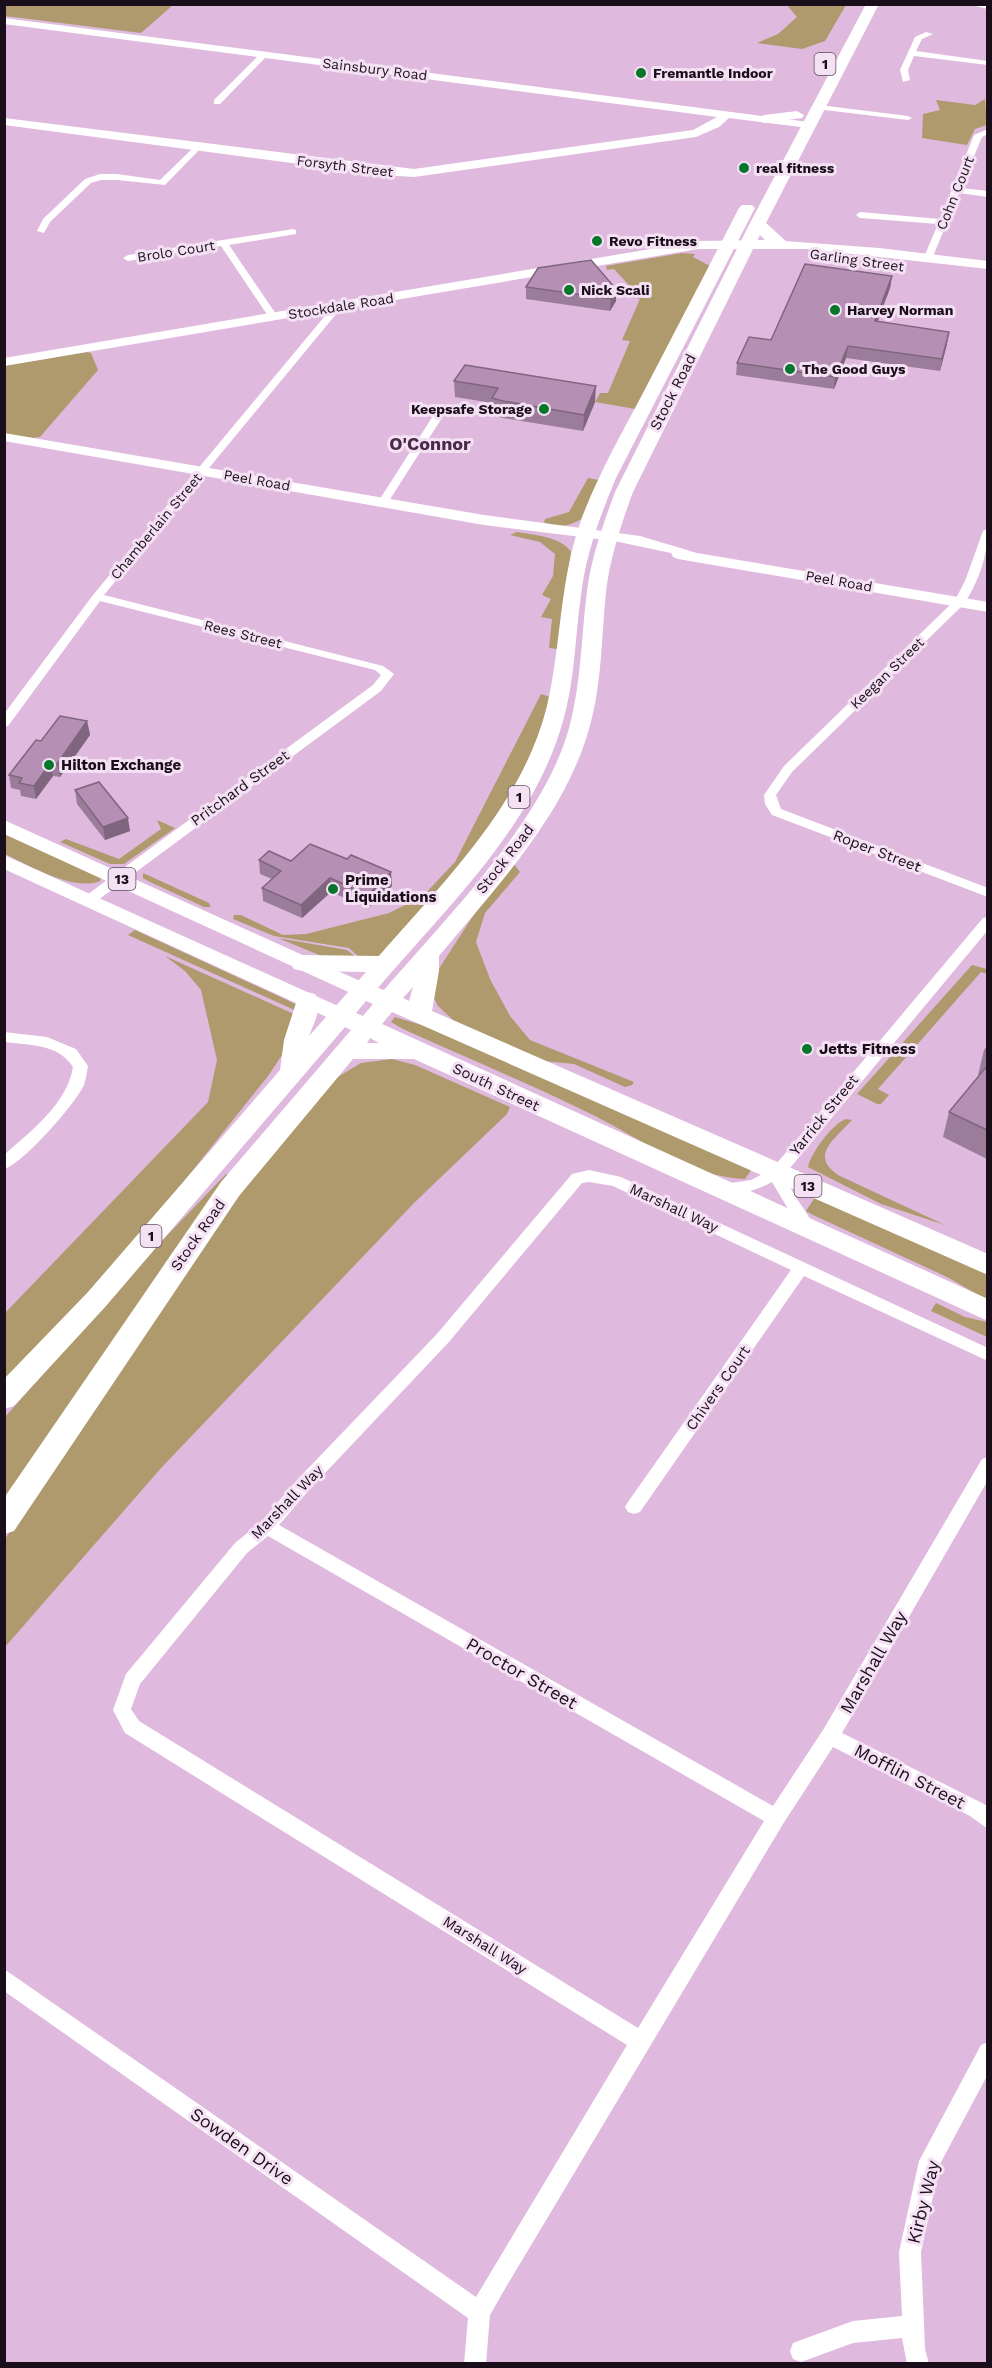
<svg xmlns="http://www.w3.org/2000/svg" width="992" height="2368" font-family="'Work Sans',sans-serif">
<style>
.green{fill:#ae9a6c}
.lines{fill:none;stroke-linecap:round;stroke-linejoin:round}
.street{fill:#fff;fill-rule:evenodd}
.secondary{fill:#fff;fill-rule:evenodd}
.primary{fill:#fff;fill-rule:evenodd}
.highway{fill:#fff;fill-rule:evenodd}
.wall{fill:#9c7c9b}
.shaded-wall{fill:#7f657e}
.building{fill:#b590b4;stroke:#7f657e;stroke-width:1.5}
.poi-dot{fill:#06762a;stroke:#f5e1f4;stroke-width:2}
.labels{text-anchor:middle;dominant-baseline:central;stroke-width:6;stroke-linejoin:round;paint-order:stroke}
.shield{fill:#f5e1f4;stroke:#5c4d5c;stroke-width:1.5}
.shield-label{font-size:14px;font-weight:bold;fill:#1b0e1b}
.far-street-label{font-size:14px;fill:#1b0e1b;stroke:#f5e1f4}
.far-poi-label{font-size:14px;font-weight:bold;fill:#1b0e1b;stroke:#f5e1f4;text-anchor:start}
.street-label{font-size:15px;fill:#1b0e1b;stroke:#f5e1f4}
.poi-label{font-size:15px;font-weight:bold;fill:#1b0e1b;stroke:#f5e1f4;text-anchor:start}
.far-district-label{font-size:18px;font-weight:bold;fill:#492a49;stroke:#f5e1f4}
.near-street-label{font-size:18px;fill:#1b0e1b;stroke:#f5e1f4}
</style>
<rect width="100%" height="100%" fill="#e0b9de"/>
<g class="green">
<polygon points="5,4 173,4 173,5 141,33 5,16"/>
<polygon points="787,5 846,5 825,41 802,49 757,43 778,34 797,17"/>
<polygon points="985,99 987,125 975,129 967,145 922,138 923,114 940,110 936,100 975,105"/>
<polygon points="682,253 695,254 693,257 710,266 635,409 595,402 600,393 608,393 630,341 622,340 640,299 631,297 638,295 614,269 607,270 606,266"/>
<polygon points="86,352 91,353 98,370 40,437 32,438 5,434 4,366"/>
<path d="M588 478 599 480 581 519C571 526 555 529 544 522L545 519 569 512Z"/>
<path d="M517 532C533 535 561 536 571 552L558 649 549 648 552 619 541 617 551 599 542 595 553 576 555 554 540 542 510 535Z"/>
<path d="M541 694 550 697C531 781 478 847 421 910 407 926 394 944 377 957H359L349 948 274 936 233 919 234 915H241L283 935 306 934 389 913 423 896 455 862Z"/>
<polygon points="157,820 175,828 124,864 110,864 60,842 66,839 119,859 161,829"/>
<path d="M5 833 101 878 100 881C74 892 28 865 5 854Z"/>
<polygon points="514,864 520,872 485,913 476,942 490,979 510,1016 530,1040 634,1082 632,1085 625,1087 574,1064 543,1061 453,1020 438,1006 433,996 435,979 440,967 484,899"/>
<polygon points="143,873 209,903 211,907 204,907 148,881 143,878"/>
<polygon points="135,930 285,999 295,1004 299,1012 128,935"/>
<polygon points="278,938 347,950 356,957 324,957"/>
<polygon points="165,956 296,1015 284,1052 268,1076 154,1219 5,1385 5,1313 208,1102 217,1060 201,990 185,971"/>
<polygon points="972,965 987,969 987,974 981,972 878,1089 889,1095 881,1104 877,1104 857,1094"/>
<path d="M395 1017 425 1026 752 1169 745 1179C690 1177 643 1140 595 1116 532 1085 467 1058 403 1029L391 1022Z"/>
<polygon points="392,1059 415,1065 510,1107 507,1114 415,1202 162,1467 5,1647 5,1539 235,1200 331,1081 361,1063"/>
<path d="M846 1119 852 1120C835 1139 808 1156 840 1176L945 1225 881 1204 808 1167C811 1153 832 1124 846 1119Z"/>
<polygon points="226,1174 229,1174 170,1256 5,1502 5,1417 156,1247"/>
<polygon points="815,1197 987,1274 987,1300 947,1277 811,1214 806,1211"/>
<polygon points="936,1303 965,1317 987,1322 987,1337 931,1311"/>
</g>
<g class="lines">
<g class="street">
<polygon points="926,32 933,34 922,39 916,51 988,61 988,65 914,56 908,70 910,80 903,82 900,70 915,37"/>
<polygon points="261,53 268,55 220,104 214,104 214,100"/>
<polygon points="819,105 908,116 912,118 908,120 816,109 816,105"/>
<polygon points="988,129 988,134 982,137 961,188 988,191 988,197 959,193 932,259 924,257 938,224 860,218 856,215 860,212 940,219 974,135"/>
<polygon points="197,144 200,145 200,149 165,185 117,180 101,180 91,183 50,222 44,233 37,231 43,219 85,179 100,174 117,174 160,180"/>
<polygon points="293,229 296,230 296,234 229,245 278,317 273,320 270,319 221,246 128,261 123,258 128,255"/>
<polygon points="334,305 342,307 104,595 383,666 394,674 381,691 94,903 84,903 82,900 84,897 373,685 381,675 375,670 100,601 8,726 4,727 4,714 93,595"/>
<polygon points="438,408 447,410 387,504 379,504 378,502"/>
<path d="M988 528C988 555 979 581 964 604L792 772 776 795 781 809 988 888V897L772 815 765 804 764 795 784 766 955 600 965 581 983 531Z"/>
<path d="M988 917V930L785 1174C791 1195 807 1210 816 1230L813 1234H803L772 1182C757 1190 734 1198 717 1193L714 1189 717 1185 751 1180 772 1169 983 918Z"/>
<path d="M4 1032 47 1037 76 1049 88 1066C87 1072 86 1079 84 1085 76 1103 23 1164 4 1169V1155C32 1130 67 1104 73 1067 59 1044 29 1045 4 1042Z"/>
<path d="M589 1170 621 1177 988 1348V1361L804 1276 640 1512 634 1514 628 1512 625 1507 628 1502 791 1270 613 1186 589 1182 582 1183 448 1343 309 1490 279 1525 773 1806 823 1730 982 1459 988 1457V1480L842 1733 984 1804 988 1807V1829L970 1816 833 1747 783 1824 506 2287 490 2315 486 2364H464L468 2318 4 1991V1969L476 2297 627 2045 125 1733 113 1710 126 1674 235 1543 261 1522 297 1480 436 1335 572 1174ZM268 1536 764 1821 638 2028 139 1721 131 1709 140 1684 247 1553Z"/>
<polygon points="988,2042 988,2074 940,2164 921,2252 925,2349 929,2364 907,2364 902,2338 853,2343 801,2362 793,2359 790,2351 793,2343 801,2340 853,2321 902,2316 899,2252 919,2161 981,2045"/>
</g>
<g class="secondary">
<polygon points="967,4 988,4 988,9"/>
<polygon points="4,18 809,122 815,125 809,128 729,118 719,127 696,137 414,177 382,175 4,125 4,118 414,169 693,130 717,117 4,24"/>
<polygon points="771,240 879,248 988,261 988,269 807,249 698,249 4,366 4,358 698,241"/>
<polygon points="4,433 484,515 640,536 697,553 988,602 988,612 678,559 673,557 671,553 614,541 484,525 4,441"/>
</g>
<g class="primary">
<polygon points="4,820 369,985 372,990 369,995 355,995 4,834"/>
<polygon points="4,855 347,1010 350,1015 347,1020 340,1022 333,1020 4,869"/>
</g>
<g class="highway">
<path d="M866 4H879L766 223 788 243 780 248 765 240 760 235 633 492C622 522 612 552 607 584 601 632 603 682 589 729 564 817 496 887 439 956V971L432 1011 988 1254V1275L392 1012 382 1024 988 1299V1321L414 1059H353L239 1196 14 1531 4 1534V1498L221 1182 351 1030 345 1027 106 1306 14 1406 4 1409V1379L88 1292 280 1070 284 1040 299 994 307 992 315 994C323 1007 314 1023 309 1036L366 972 302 971 294 969 290 963 294 957 302 955 379 956C444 881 522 806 547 706 562 642 559 578 583 515 599 473 622 433 643 393 675 331 707 270 739 208L742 205H752L755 208 616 478C600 516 586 554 581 595 575 637 575 680 563 721 534 826 446 908 378 988L384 990C446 918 544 820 569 728 582 681 581 632 588 584 593 552 604 522 615 492L750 223ZM413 987 409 1001 403 998ZM366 1001 373 1004 363 1016 356 1013ZM370 1038 379 1043H367Z"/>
<polygon points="797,111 804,115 802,118 764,123 757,119 764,115"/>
</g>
</g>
<g class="wall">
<polygon points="892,276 890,288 878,321 947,344 940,371 846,358 834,389 736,375 737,363 771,340"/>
<polygon points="526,287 616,289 616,301 610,311 526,299"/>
<polygon points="454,381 595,402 583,431 503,418 492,415 492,403 455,397"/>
<polygon points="87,721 90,735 60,777 53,776 36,799 21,796 20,790 11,788 9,775 41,741"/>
<polygon points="75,790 130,831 105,840 77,804"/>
<polygon points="259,860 291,861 392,886 368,908 331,892 302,918 263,901 262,888 272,879 260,874"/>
<polygon points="987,1046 987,1159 943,1137 949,1112 980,1076 978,1075 984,1050"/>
</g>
<g class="shaded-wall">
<polygon points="892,276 890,288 873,333 875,321"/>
<polygon points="616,289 616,301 610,311 611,299"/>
<polygon points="949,332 947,344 940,371 942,359"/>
<polygon points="848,346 846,358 834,389 835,377"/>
<polygon points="596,386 595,402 583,431 584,415"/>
<polygon points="87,721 90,735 60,777 57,764"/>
<polygon points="51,762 53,776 36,799 34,786"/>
<polygon points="128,818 130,831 105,840 103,827"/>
<polygon points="391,872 392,886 368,908 368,895"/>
<polygon points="330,878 331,892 302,918 301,905"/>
</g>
<g class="building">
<polygon points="591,260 616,289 611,299 526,287 538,268"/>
<polygon points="805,264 892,276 875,321 949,332 942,359 848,346 835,377 737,363 749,337 771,340"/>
<polygon points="465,365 596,386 584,415 503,401 492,398 498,388 454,381"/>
<polygon points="60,716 87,721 57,764 51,762 34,786 19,783 22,778 9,775 36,740 41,741"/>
<polygon points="99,782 128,818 103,827 75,790"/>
<polygon points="310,844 347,859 351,855 391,872 368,895 330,878 301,905 262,888 281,871 259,860 269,851 291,861"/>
<polygon points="987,1066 987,1130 949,1112"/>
</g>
<g class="poi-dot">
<circle cx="641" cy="73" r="6"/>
<circle cx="744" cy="168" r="6"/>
<circle cx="597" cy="241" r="6"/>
<circle cx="569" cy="290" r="6"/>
<circle cx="835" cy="310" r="6"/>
<circle cx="790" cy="369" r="6"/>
<circle cx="544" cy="409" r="6"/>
<circle cx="49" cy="765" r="6"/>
<circle cx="333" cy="889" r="6"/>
<circle cx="807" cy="1049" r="6"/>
</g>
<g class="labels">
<g class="shield">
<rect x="814.5" y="53" width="21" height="22" rx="4.5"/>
<rect x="508.5" y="786" width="21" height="22" rx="4.5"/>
<rect x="108.5" y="868" width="27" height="22" rx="4.5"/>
<rect x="794.5" y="1175" width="27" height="22" rx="4.5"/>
<rect x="140.5" y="1225" width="21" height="22" rx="4.5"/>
</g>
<g class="shield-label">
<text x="825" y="64">1</text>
<text x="519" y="797">1</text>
<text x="122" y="879">13</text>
<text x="808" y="1186">13</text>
<text x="151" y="1236">1</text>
</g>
<g class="far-street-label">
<text transform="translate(375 69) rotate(7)">Sainsbury Road</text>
<text transform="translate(345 166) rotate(7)">Forsyth Street</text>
<text transform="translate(955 193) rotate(-68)">Cohn Court</text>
<text transform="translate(176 251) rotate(-9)">Brolo Court</text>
<text transform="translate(857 260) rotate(8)">Garling Street</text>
<text transform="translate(341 306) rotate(-9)">Stockdale Road</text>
<text transform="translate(257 480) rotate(10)">Peel Road</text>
<text transform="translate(156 526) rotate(-50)">Chamberlain Street</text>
<text transform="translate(839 581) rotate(10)">Peel Road</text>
<text transform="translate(243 634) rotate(14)">Rees Street</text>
<text transform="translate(887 673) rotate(-44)">Keegan Street</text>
</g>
<g class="far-poi-label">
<text x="653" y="73">Fremantle Indoor</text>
<text x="756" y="168">real fitness</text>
<text x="609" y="241">Revo Fitness</text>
<text x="581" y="290">Nick Scali</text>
<text x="847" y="310">Harvey Norman</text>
<text x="802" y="369">The Good Guys</text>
<text x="532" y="409" text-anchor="end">Keepsafe Storage</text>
</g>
<g class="street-label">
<text transform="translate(673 392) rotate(-63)">Stock Road</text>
<text transform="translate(240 788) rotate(-36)">Pritchard Street</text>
<text transform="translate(877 851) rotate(21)">Roper Street</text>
<text transform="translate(505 859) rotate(-52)">Stock Road</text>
<text transform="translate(496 1087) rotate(25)">South Street</text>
<text transform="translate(824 1115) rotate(-51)">Yarrick Street</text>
<text transform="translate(674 1208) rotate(25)">Marshall Way</text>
<text transform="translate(198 1235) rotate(-55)">Stock Road</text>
<text transform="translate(718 1388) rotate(-55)">Chivers Court</text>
<text transform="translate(287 1502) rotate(-46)">Marshall Way</text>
<text transform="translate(485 1945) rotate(32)">Marshall Way</text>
</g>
<g class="poi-label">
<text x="61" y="765">Hilton Exchange</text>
<text x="345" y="880">Prime<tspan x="345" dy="17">Liquidations</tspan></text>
<text x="819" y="1049">Jetts Fitness</text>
</g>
<g class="far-district-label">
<text x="430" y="443">O'Connor</text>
</g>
<g class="near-street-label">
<text transform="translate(873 1662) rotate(-60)">Marshall Way</text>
<text transform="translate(522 1673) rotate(30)">Proctor Street</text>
<text transform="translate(910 1776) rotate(27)">Mofflin Street</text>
<text transform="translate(242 2146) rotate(35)">Sowden Drive</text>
<text transform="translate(923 2202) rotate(-76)">Kirby Way</text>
</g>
</g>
<rect width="992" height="2368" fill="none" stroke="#1b0e1b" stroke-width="12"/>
</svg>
